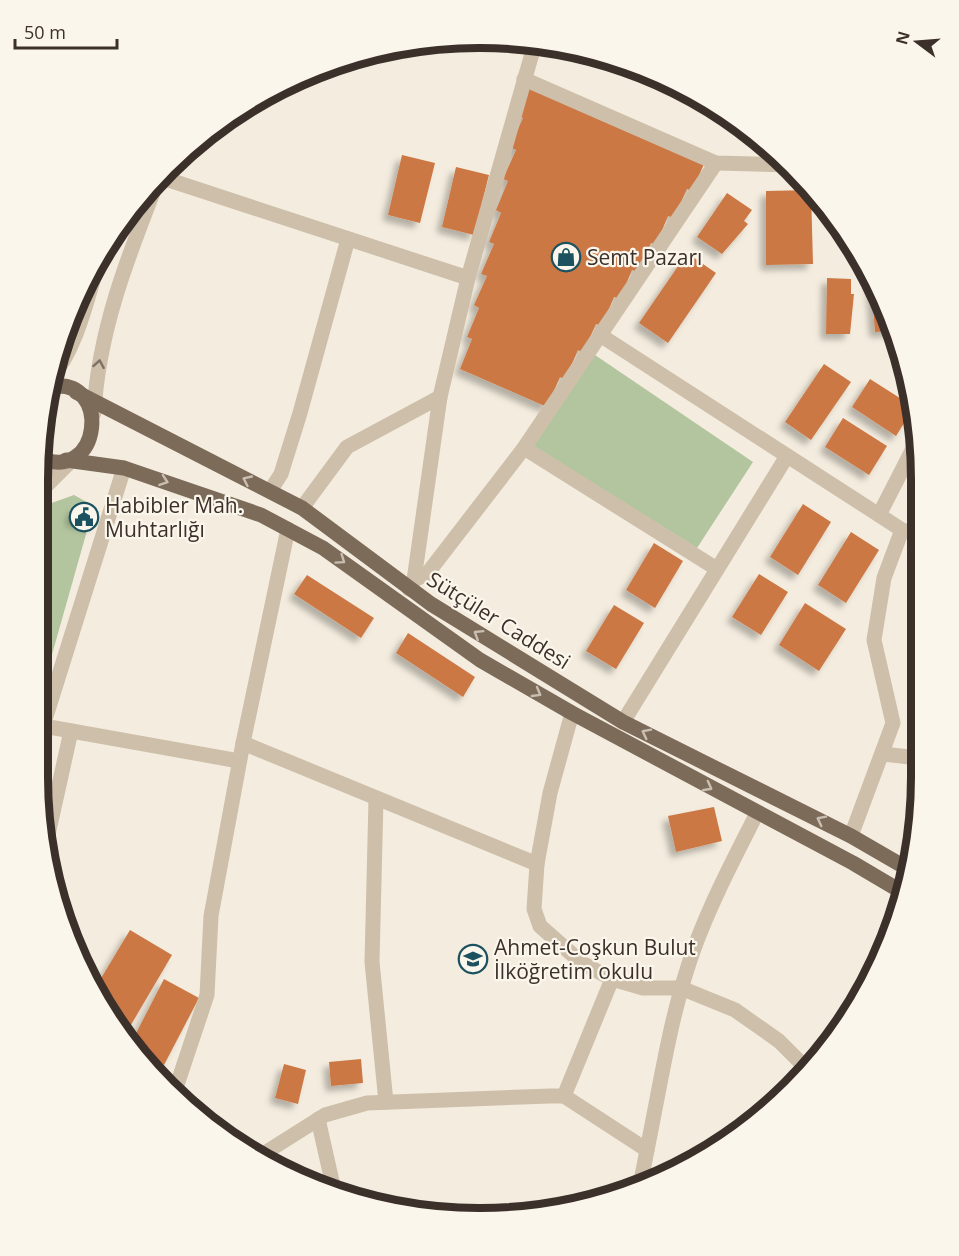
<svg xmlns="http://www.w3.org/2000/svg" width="959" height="1256" font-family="'Open Sans',sans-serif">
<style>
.green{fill:#b2c59e}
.building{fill:#cc7845;filter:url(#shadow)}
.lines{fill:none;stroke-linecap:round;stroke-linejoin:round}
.minor{stroke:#cebfaa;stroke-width:15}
.major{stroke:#7d6b5a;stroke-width:15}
.oneway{stroke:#7d7164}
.oneway2{stroke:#c9beb2}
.labels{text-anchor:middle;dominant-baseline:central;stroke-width:4.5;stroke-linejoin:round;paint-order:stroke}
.poi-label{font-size:21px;fill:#3b312a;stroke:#fbf6ec;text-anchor:start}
.street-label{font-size:21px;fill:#3b312a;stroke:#fbf6ec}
.rim{fill:none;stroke:#3b312a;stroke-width:8}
</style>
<defs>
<filter id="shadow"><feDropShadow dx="-5.5" dy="5.5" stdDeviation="3" flood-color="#0004"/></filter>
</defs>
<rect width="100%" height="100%" fill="#f4eddf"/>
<g class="green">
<polygon points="592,353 753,462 697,548 532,445"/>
<polygon points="74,495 94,506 38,704 38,522 46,505"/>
</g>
<g class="building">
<polygon points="530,86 705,162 692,191 687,189 674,218 668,216 656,245 651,243 638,272 632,270 620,299 614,297 602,326 596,324 583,353 578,350 565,380 560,377 547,407 460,369 472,339 467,337 479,308 474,305 487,276 481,274 494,244 489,242 501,213 496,210 508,181 503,179 516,150 510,147 523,118 517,115"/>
<polygon points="402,155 435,163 420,223 388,215"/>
<polygon points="456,167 489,175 474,235 442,227"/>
<polygon points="811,190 813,264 766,265 766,191"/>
<polygon points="727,193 752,210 744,221 748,224 722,254 697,237"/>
<polygon points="687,253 716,273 668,343 639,323"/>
<polygon points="827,278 851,279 851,294 854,294 850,334 826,334"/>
<polygon points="871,280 888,311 893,331 875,332"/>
<polygon points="824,364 851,382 811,440 785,422"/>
<polygon points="870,379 914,407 896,436 852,407"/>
<polygon points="843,418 887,446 869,475 825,447"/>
<polygon points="803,504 831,522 798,575 770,557"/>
<polygon points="74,507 97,514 93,526 71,520"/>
<polygon points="851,532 879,550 846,603 818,585"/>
<polygon points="654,543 683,561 655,608 626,590"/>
<polygon points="759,574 788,592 761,635 732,617"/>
<polygon points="307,575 374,618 361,638 294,594"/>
<polygon points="805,603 846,629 819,671 779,645"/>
<polygon points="614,605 644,623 616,669 586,651"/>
<polygon points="408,633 475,677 463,697 396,653"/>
<polygon points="714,807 722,841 676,852 668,816"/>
<polygon points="130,930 172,955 125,1035 94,990"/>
<polygon points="164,979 199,998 164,1065 138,1051 131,1043"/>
<polygon points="361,1059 363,1083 331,1086 329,1062"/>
<polygon points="284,1064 306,1070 298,1104 275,1098"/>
</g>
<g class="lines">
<g class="minor">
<polyline points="524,79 716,163 790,165"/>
<polyline points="163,178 468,278"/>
<polyline points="600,335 879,515"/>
<path d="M50 379C77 350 88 295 100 257"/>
<path d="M94 413C98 333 127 259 156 185"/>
<polyline points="524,448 717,569"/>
<polyline points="270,491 281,474 300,413 348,239"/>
<polyline points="38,494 76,456"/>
<polyline points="302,508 347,447 440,397"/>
<polyline points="918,534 902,530 879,515 918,439"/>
<polyline points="414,580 427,574 524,448 716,163"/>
<polyline points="409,589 414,580 440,397 468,278 535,43"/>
<polyline points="572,713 550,793 537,864 534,909 540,926 582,963 612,979 643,988 681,988 735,1010 779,1041 808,1070"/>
<polyline points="623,722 787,456"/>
<polyline points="38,725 239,761"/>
<polyline points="43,726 124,468"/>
<polyline points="243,743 537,864"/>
<polyline points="883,754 918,758"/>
<polyline points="376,799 372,962 386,1102"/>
<polyline points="851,836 893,723 874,640 884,578 902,530"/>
<polyline points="46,844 71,731"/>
<polyline points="174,1094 207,995 211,916 243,743 288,529"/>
<polyline points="564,1096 612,979"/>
<polyline points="318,1119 334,1190"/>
<path d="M647 1150C661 1082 671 1011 695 946 712 900 735 857 757 813"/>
<polyline points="260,1156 325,1115 367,1103 550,1096 564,1096 647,1150 640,1186"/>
</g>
<g class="major">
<polyline points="76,392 302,508 431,604 623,722 851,836 908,869"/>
<path d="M38 457C102 487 113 374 49 387"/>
<polyline points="66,460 124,468 261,515 323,548 480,660 572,713 853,863 902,892"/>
</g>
</g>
<defs><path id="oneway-chevron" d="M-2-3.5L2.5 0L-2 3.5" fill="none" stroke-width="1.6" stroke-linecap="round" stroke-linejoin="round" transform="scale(1.5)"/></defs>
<use class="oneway" href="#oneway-chevron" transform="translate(99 364) rotate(-80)"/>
<g class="oneway2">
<use href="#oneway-chevron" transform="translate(247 480) rotate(-155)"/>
<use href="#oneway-chevron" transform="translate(164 481) rotate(19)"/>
<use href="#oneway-chevron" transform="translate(341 560) rotate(35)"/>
<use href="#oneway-chevron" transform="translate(478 634) rotate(-148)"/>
<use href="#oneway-chevron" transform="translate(537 693) rotate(30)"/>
<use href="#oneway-chevron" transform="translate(646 733) rotate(-153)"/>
<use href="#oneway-chevron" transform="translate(708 787) rotate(28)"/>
<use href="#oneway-chevron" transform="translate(821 820) rotate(-153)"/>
</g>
<defs>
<g id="shop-ring" transform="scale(1.5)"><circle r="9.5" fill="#fbf6ec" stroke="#1c525f" stroke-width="1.5"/><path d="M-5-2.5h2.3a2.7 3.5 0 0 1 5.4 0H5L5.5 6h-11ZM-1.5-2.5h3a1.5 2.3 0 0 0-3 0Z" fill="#1c525f"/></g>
<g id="civic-ring" transform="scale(1.5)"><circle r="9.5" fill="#fbf6ec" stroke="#1c525f" stroke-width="1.5"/><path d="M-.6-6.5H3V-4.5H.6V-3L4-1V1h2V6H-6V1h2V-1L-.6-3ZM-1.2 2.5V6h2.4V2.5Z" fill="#1c525f"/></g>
<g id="school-ring" transform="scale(1.5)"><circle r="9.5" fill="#fbf6ec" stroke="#1c525f" stroke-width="1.5"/><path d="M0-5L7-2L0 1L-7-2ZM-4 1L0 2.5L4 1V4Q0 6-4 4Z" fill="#1c525f"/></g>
</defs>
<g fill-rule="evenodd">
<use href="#shop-ring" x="566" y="257"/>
<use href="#civic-ring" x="84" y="517"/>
<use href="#school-ring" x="473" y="959"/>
</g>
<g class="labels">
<g class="poi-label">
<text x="587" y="257">Semt Pazarı</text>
<text x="105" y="505">Habibler Mah.<tspan x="105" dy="24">Muhtarlığı</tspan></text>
<text x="494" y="947">Ahmet-Coşkun Bulut<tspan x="494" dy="24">İlköğretim okulu</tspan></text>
</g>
<g class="street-label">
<text transform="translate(499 620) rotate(32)">Sütçüler Caddesi</text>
</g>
</g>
<path d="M0 0H959V1256H0ZM479 48H480A431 431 0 0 1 911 479V777A431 431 0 0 1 480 1208H479A431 431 0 0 1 48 777V479A431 431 0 0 1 479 48Z" fill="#fbf6ec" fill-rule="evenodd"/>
<path class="rim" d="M479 48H480A431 431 0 0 1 911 479V777A431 431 0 0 1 480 1208H479A431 431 0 0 1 48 777V479A431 431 0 0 1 479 48Z"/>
<g transform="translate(917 42) rotate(286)" stroke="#fbf6ec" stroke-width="4.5" paint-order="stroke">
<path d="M0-4.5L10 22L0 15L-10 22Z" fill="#3b312a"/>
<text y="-9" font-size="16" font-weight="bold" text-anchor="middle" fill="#3b312a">N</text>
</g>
<path d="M15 39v9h102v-9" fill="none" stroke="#3b312a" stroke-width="3"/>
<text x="24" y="39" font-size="18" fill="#3b312a" stroke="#fbf6ec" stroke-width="4.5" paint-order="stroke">50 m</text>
</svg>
